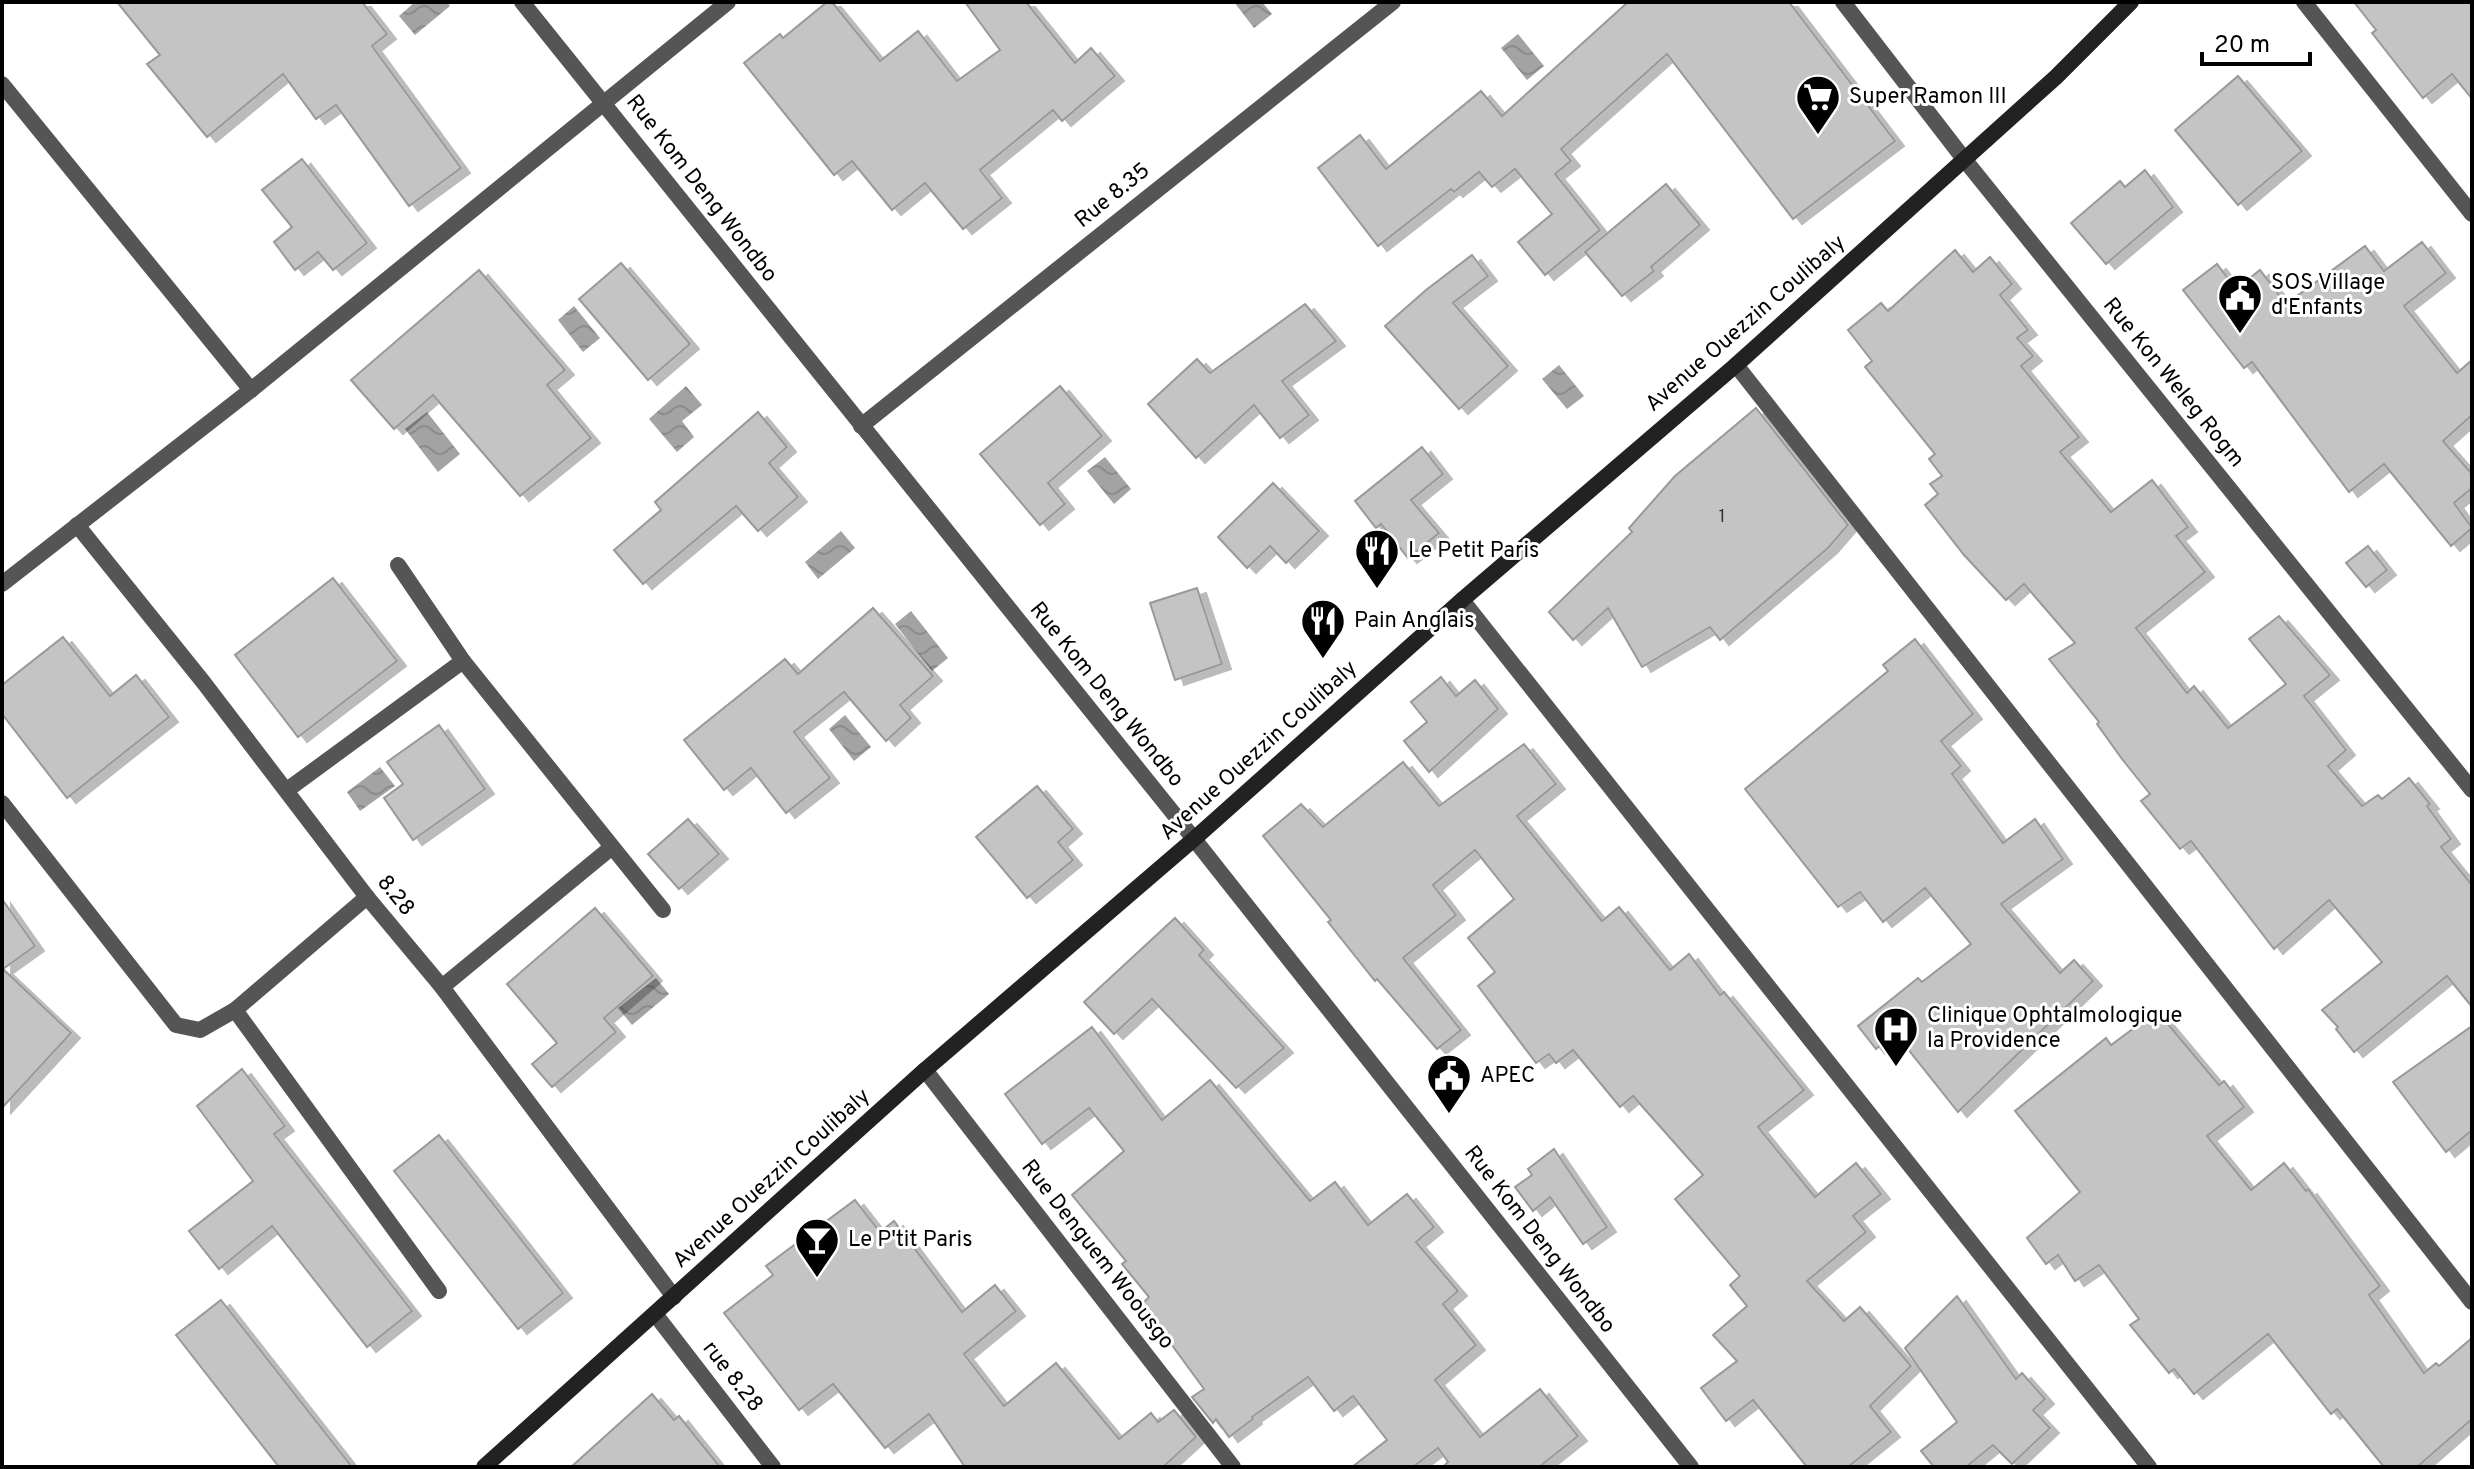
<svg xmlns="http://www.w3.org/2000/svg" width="2474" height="1469" font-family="Overpass,sans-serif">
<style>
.water{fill:url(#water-waves)}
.building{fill:#c4c4c4;stroke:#999;stroke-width:2;filter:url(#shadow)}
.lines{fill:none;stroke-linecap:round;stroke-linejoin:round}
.minor{stroke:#555;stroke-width:16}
.tertiary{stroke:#555;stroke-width:16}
.secondary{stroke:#222;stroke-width:16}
.labels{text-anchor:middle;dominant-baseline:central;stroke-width:6;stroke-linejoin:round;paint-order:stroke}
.number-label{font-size:18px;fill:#313131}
.poi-label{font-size:22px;fill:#000;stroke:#fff;text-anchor:start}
.street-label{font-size:22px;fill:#000;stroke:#fff}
</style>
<defs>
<pattern id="water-waves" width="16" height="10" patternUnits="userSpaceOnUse" patternTransform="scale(2)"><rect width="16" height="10" fill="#a3a3a3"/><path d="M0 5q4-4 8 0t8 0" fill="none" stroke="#8b8b8b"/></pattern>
<filter id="shadow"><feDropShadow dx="9" dy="5" stdDeviation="0" flood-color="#0004"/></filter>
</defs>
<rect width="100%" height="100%" fill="#fff"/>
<g class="water">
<polygon points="415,2 447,2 450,6 415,35 399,16"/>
<polygon points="1234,2 1262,2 1272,14 1254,28"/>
<polygon points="1518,34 1544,66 1527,80 1501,48"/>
<polygon points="574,306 600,338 583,352 558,320"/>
<polygon points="1559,365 1584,396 1567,409 1542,379"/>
<polygon points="686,386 702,405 682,421 694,437 677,452 649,419"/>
<polygon points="427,412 460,454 438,472 405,429"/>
<polygon points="1105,457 1131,489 1114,504 1087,471"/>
<polygon points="841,531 855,548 818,579 805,562"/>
<polygon points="911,611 948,658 932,671 895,624"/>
<polygon points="845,715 871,747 854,761 829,729"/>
<polygon points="380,767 395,786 360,811 347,792"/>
<polygon points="656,978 669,994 632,1025 618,1008"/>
</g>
<g class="building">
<polygon points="117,2 362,2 387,34 372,46 461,168 409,206 336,105 316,119 283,74 207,137 147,64 160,55"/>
<polygon points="827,2 832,2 880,61 918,31 957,81 1000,50 965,2 1026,2 1075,63 1091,48 1115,76 1062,121 1053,110 980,170 1002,198 963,229 925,183 892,210 852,161 834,175 744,63 780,34 783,38"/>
<polygon points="1628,2 1789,2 1895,141 1793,219 1667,54 1561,149 1571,161 1555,174 1600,230 1545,275 1518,242 1552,214 1515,169 1492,187 1479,172 1454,192 1451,189 1378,246 1318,168 1360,135 1386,169 1481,91 1502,116"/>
<polygon points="2354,2 2472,2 2472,99 2452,74 2423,98 2372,33 2376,30"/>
<polygon points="2238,76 2302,151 2238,205 2175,130"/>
<polygon points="302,159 367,243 333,270 318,252 295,270 274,242 292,227 262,190"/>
<polygon points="2145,170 2173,207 2106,264 2071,223 2120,181 2125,187"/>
<polygon points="1666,184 1700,225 1651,267 1654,271 1622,296 1585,252"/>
<polygon points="2422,242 2446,273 2404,306 2457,373 2472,360 2472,415 2443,441 2472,474 2472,488 2454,503 2472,528 2451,546 2384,464 2349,492 2252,362 2244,368 2183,290 2217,264 2236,289 2260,270 2286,304 2365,246 2384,271"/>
<polygon points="1955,250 1973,272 1990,257 2012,284 2000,295 2028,330 2017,338 2033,356 2021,366 2079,437 2060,452 2111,512 2152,480 2188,527 2176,536 2205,572 2136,628 2187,693 2194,686 2228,728 2286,684 2249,639 2279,616 2330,675 2304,696 2346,750 2328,766 2362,806 2378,795 2382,799 2409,778 2430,804 2427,806 2451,839 2441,847 2472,885 2472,1007 2447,976 2354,1052 2336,1029 2338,1027 2322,1010 2382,962 2329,900 2274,949 2191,841 2180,849 2141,801 2150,794 2122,759 2097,724 2099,722 2049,659 2075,643 2024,584 2006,600 1964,555 1925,505 1938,494 1930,484 1942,476 1929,459 1935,454 1865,367 1872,361 1848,330 1881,303 1888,311"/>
<polygon points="1472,255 1488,276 1453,303 1508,366 1459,409 1385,326 1426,290"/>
<polygon points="621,263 690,344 648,380 579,299"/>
<polygon points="479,270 565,370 547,385 591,438 520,496 433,395 394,429 351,380"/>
<polygon points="1305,304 1336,341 1282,381 1309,415 1280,438 1254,405 1196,458 1148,404 1197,359 1210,373"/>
<polygon points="1060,386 1102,436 1048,483 1065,504 1040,525 980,454"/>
<polygon points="1756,408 1848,525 1828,548 1720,640 1710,627 1642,667 1608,608 1573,640 1549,612 1632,532 1629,528 1675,476"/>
<polygon points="758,412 787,447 769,463 798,497 758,531 736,506 643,584 614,550 661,510 655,502"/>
<polygon points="1422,447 1443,474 1411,500 1439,533 1408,558 1381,524 1376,528 1355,501"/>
<polygon points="1273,483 1319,531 1286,563 1270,546 1247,568 1218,537"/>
<polygon points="2368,546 2387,570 2366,587 2346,563"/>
<polygon points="333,578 397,661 298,737 235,655"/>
<polygon points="1197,588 1222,664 1175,680 1150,603"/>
<polygon points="873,608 933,676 900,705 911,718 886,741 844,692 794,732 830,778 786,813 751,768 724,790 684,740 785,659 798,674"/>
<polygon points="63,637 110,696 136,675 169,717 67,798 2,714 2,685"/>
<polygon points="1915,639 1973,714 1941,741 1961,766 1952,774 2003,843 2035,819 2063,859 2001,904 2060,973 2074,960 2093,981 1958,1112 1895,1033 1876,1049 1858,1026 1918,978 1922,982 1971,944 1925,888 1883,922 1860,892 1838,907 1745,789 1888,671 1883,665"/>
<polygon points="1441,677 1456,696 1475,680 1498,709 1429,772 1404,741 1427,722 1411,702"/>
<polygon points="439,725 485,789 413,840 384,798 403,784 387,762"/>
<polygon points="1524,744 1556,784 1517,816 1602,921 1619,907 1670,970 1689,954 1720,995 1724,992 1804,1090 1758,1127 1815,1197 1856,1163 1881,1194 1853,1216 1866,1232 1807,1281 1844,1321 1860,1307 1911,1366 1870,1406 1891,1432 1848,1467 1807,1467 1753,1400 1726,1421 1701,1388 1737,1361 1713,1335 1747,1306 1730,1285 1740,1276 1675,1199 1703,1175 1633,1096 1620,1107 1573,1050 1556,1063 1549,1054 1536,1063 1478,986 1495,972 1468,938 1514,899 1475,850 1433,885 1456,915 1403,958 1461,1030 1437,1049 1377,979 1375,981 1328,922 1331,920 1263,836 1301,804 1323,827 1403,762 1439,806"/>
<polygon points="1037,786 1073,829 1058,842 1073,860 1027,898 976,837"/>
<polygon points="688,819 719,854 679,889 648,854"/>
<polygon points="2,899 35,946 3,969 71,1033 2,1108"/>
<polygon points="595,908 653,976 604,1018 616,1032 552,1087 532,1064 557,1043 507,984"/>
<polygon points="1175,918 1204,950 1199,955 1284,1048 1236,1088 1152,999 1114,1034 1084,1002"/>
<polygon points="2157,1011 2219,1085 2224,1081 2244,1107 2207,1136 2251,1190 2284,1163 2306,1191 2308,1189 2380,1286 2369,1295 2424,1373 2436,1363 2439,1366 2472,1338 2472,1419 2417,1467 2384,1467 2337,1409 2331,1414 2268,1334 2194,1394 2174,1369 2169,1373 2130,1325 2139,1319 2099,1265 2075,1281 2058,1255 2046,1264 2027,1238 2080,1192 2015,1111 2106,1038 2111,1045"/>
<polygon points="2472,1026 2472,1130 2446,1152 2393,1082"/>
<polygon points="1092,1027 1162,1120 1210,1080 1310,1201 1335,1182 1368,1225 1407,1194 1434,1227 1416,1242 1458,1291 1443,1304 1476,1345 1435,1380 1480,1437 1540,1389 1578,1436 1539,1467 1443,1467 1448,1462 1438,1448 1413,1467 1352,1467 1387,1440 1353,1396 1334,1411 1308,1377 1252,1417 1253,1419 1229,1437 1216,1419 1213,1423 1192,1397 1204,1389 1142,1304 1149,1297 1122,1264 1126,1261 1072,1195 1124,1151 1089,1108 1042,1144 1005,1094"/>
<polygon points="242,1069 285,1126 274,1134 412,1311 367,1347 272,1226 219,1269 189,1231 253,1181 197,1106"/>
<polygon points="439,1135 563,1293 518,1329 394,1171"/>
<polygon points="1554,1149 1607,1227 1583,1244 1550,1197 1533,1211 1515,1187 1532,1175 1528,1169"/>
<polygon points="855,1200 880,1232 894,1221 962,1312 995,1285 1016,1311 964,1354 1004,1406 1056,1363 1119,1439 1151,1413 1158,1422 1174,1410 1196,1437 1163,1467 965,1467 929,1414 885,1448 833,1384 799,1410 724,1313 773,1275 766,1266"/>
<polygon points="1957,1296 2016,1379 2022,1373 2045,1399 2033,1410 2050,1428 2012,1464 1993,1445 1966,1467 1934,1467 1921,1451 1957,1422 1905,1348"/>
<polygon points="221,1300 352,1467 279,1467 176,1335"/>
<polygon points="652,1394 674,1420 679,1416 720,1467 571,1467"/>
</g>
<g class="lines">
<g class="minor">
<polyline points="522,2 1194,839 1691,1467"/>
<polyline points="1843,2 1964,159 2472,790"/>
<polyline points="2,84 251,390"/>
<polyline points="1736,365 2472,1302"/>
<polyline points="861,426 1393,2"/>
<polyline points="77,525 204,683 367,897 442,987 674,1297"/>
<polyline points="398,565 463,661 663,910"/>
<polyline points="2,584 251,390 728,2"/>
<polyline points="1462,600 2149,1467"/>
<polyline points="287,790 463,661"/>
<polyline points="2,803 176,1025 200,1030 235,1010 367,897"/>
<polyline points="442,987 612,847"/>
<polyline points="235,1010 439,1291"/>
<polyline points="925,1070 1233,1467"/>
<polyline points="655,1314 773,1467"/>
</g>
<polyline class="tertiary" points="2304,2 2472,214"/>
<polyline class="secondary" points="484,1467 925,1070 1194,839 1462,600 1736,365 2056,77 2131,2"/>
</g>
<defs>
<g id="supermarket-pin" transform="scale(2.3)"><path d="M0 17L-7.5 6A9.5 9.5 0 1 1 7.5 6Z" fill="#000" stroke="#fff"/><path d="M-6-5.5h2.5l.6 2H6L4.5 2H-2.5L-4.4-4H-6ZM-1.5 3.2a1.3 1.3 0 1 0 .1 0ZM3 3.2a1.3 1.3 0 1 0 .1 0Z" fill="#fff"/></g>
<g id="civic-pin" transform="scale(2.3)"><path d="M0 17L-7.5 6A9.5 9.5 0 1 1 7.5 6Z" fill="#000" stroke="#fff"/><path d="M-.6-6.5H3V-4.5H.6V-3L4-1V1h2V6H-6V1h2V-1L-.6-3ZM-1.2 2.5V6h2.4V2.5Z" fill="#fff"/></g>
<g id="restaurant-pin" transform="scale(2.3)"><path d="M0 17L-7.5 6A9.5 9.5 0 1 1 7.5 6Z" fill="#000" stroke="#fff"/><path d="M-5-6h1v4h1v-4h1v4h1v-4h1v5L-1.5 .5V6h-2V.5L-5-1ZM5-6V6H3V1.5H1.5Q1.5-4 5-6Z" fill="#fff"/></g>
<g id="hospital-pin" transform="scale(2.3)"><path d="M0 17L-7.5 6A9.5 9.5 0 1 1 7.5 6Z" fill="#000" stroke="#fff"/><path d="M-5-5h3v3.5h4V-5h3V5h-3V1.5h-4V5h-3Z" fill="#fff"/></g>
<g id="bar-pin" transform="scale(2.3)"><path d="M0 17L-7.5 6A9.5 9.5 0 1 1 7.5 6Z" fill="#000" stroke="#fff"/><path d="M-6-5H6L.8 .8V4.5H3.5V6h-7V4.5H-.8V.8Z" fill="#fff"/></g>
</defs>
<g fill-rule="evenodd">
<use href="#supermarket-pin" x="1818" y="97"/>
<use href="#civic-pin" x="2240" y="296"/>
<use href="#restaurant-pin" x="1377" y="551"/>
<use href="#restaurant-pin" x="1323" y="621"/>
<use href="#hospital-pin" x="1896" y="1029"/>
<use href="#civic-pin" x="1449" y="1076"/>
<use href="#bar-pin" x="817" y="1240"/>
</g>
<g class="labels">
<g class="number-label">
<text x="1722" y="517">1</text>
</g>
<g class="poi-label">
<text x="1849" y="97">Super Ramon III</text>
<text x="2271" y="283">SOS Village<tspan x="2271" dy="25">d'Enfants</tspan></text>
<text x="1408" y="551">Le Petit Paris</text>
<text x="1354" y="621">Pain Anglais</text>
<text x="1927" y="1016">Clinique Ophtalmologique<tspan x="1927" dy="25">la Providence</tspan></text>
<text x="1480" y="1076">APEC</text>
<text x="848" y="1240">Le P'tit Paris</text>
</g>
<g class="street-label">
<text transform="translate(701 189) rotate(52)">Rue Kom Deng Wondbo</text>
<text transform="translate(1113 196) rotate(-39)">Rue 8.35</text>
<text transform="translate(1746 324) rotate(-41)">Avenue Ouezzin Coulibaly</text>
<text transform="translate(2173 383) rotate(51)">Rue Kon Weleg Rogm</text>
<text transform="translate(1106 695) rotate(51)">Rue Kom Deng Wondbo</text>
<text transform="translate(1259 751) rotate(-42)">Avenue Ouezzin Coulibaly</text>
<text transform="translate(395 896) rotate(51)">8.28</text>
<text transform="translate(772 1179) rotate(-42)">Avenue Ouezzin Coulibaly</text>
<text transform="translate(1539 1240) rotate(52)">Rue Kom Deng Wondbo</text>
<text transform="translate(1097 1255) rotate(52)">Rue Denguem Woousgo</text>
<text transform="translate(732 1377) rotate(52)">rue 8.28</text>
</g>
</g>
<rect width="2474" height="1469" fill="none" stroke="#000000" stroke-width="8"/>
<path d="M2202 52v12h108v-12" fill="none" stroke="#000000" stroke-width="4"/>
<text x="2214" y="52" font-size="24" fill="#000000" stroke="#ffffff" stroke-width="6" paint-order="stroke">20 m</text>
</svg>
